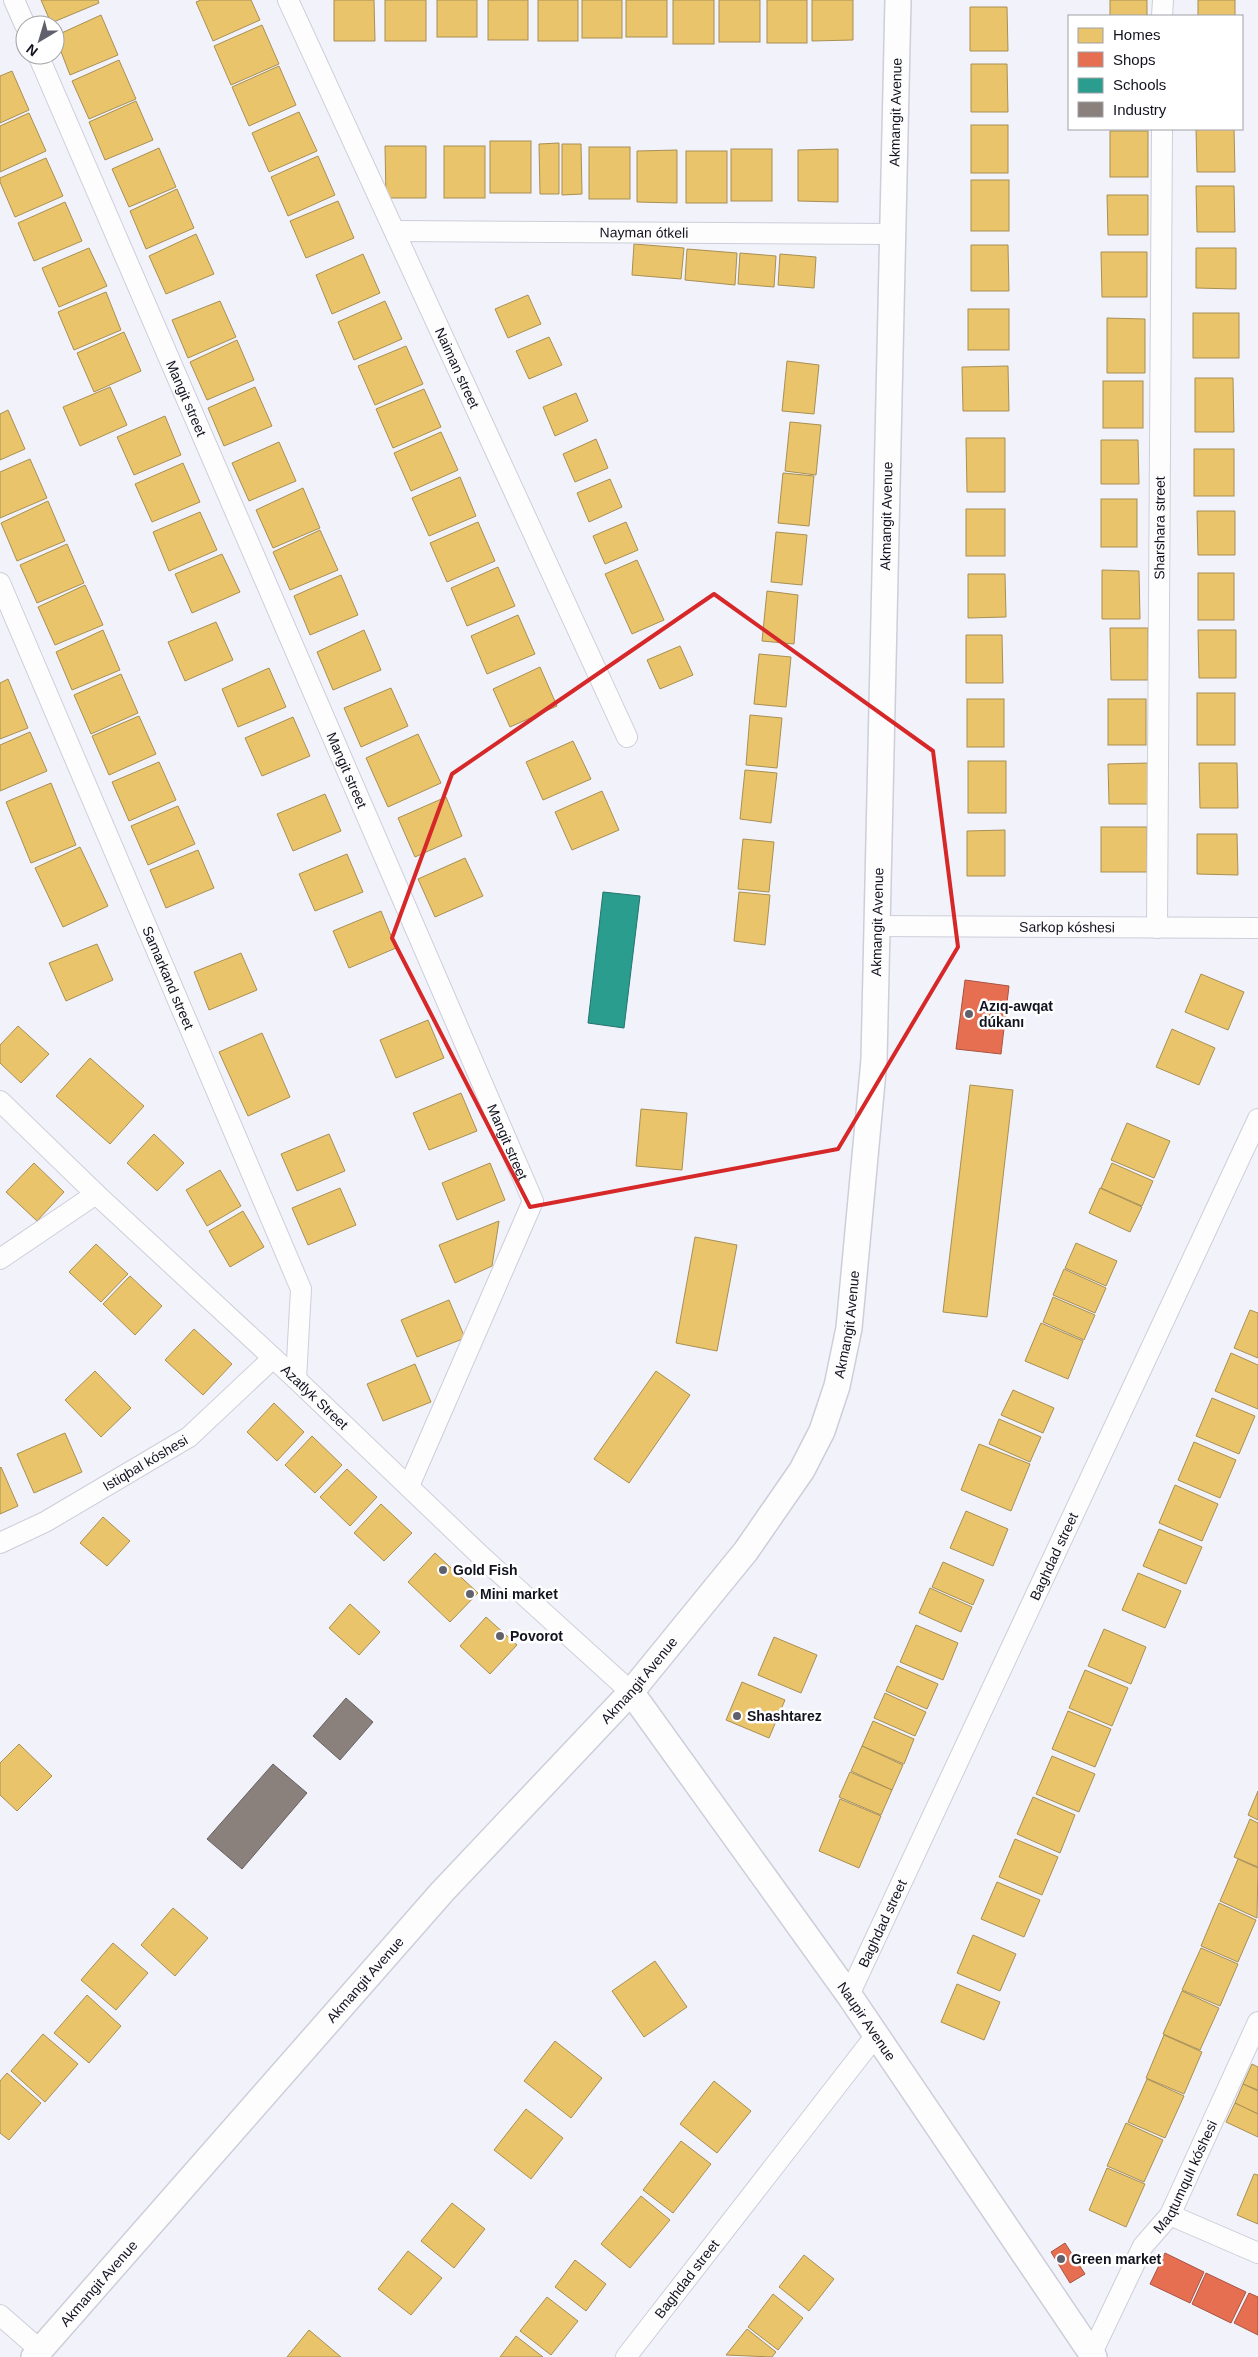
<svg xmlns="http://www.w3.org/2000/svg" width="1258" height="2357" font-family="Helvetica,sans-serif">
<style>
.homes{fill:#e9c46a;stroke:#a88f54}
.shops{fill:#e76f51;stroke:#a75342}
.schools{fill:#2a9d8f;stroke:#23746d}
.industry{fill:#8a817c;stroke:#666060}
.lines{fill:none;stroke-linecap:round;stroke-linejoin:round}
.minor-casing{stroke:#cdced9;stroke-width:22}
.tertiary-casing{stroke:#cdced9;stroke-width:28}
.minor{stroke:#fdfdfe;stroke-width:20}
.tertiary{stroke:#fdfdfe;stroke-width:25}
.marked{fill:none;stroke:#d62828;stroke-width:4;stroke-linejoin:round}
.poi-dot{fill:#60616c;stroke:#fff;stroke-width:2}
.labels{text-anchor:middle;dominant-baseline:central;stroke-width:5;stroke-linejoin:round;paint-order:stroke}
.street-label{font-size:14px;fill:#12131f;stroke:#fff}
.poi-label{font-size:14px;font-weight:bold;fill:#12131f;stroke:#fff;text-anchor:start}
</style>
<rect width="100%" height="100%" fill="#f1f2fa"/>
<g class="homes">
<polygon points="41,0 98,0 99,3 51,23"/>
<polygon points="201,0 251,0 260,20 213,41 196,2"/>
<polygon points="334,0 374,0 375,41 334,41"/>
<rect x="385" y="0" width="41" height="41"/>
<rect x="437" y="0" width="40" height="37"/>
<rect x="488" y="0" width="40" height="40"/>
<rect x="538" y="0" width="40" height="41"/>
<rect x="582" y="0" width="40" height="38"/>
<rect x="626" y="0" width="41" height="37"/>
<rect x="673" y="0" width="41" height="44"/>
<rect x="719" y="0" width="41" height="42"/>
<rect x="767" y="0" width="40" height="43"/>
<polygon points="812,0 853,0 853,40 812,41"/>
<rect x="1110" y="0" width="37" height="16"/>
<rect x="1198" y="0" width="37" height="16"/>
<polygon points="970,7 1007,7 1008,51 970,51"/>
<polygon points="101,15 118,55 70,75 55,36"/>
<polygon points="262,25 279,64 231,85 214,46"/>
<polygon points="119,60 136,99 89,119 72,81"/>
<polygon points="971,64 1007,64 1008,112 971,112"/>
<polygon points="279,66 296,105 249,126 232,87"/>
<polygon points="12,71 29,110 0,123 0,76"/>
<polygon points="136,101 153,140 105,160 89,122"/>
<polygon points="299,112 317,151 269,172 252,133"/>
<polygon points="29,113 46,151 0,172 0,126"/>
<rect x="971" y="125" width="37" height="48"/>
<polygon points="1196,129 1234,129 1235,172 1197,172"/>
<rect x="1110" y="131" width="38" height="46"/>
<rect x="490" y="141" width="41" height="52"/>
<polygon points="559,143 559,194 540,194 539,144"/>
<polygon points="562,144 581,144 582,194 562,195"/>
<polygon points="385,146 426,146 426,198 386,198"/>
<rect x="444" y="146" width="41" height="52"/>
<rect x="589" y="147" width="41" height="52"/>
<polygon points="159,148 176,187 129,207 112,169"/>
<rect x="731" y="149" width="41" height="52"/>
<polygon points="838,149 838,202 798,201 798,150"/>
<polygon points="677,150 677,203 637,202 637,151"/>
<rect x="686" y="151" width="41" height="52"/>
<polygon points="318,156 335,195 288,216 271,177"/>
<polygon points="46,158 63,196 15,217 0,182 0,178"/>
<rect x="971" y="180" width="38" height="51"/>
<polygon points="1196,186 1234,186 1235,232 1197,232"/>
<polygon points="177,189 194,228 146,249 130,211"/>
<polygon points="1107,195 1148,195 1148,235 1108,235"/>
<polygon points="338,201 354,238 306,258 290,221"/>
<polygon points="65,202 82,241 34,261 18,223"/>
<polygon points="196,234 214,274 166,294 149,256"/>
<polygon points="634,244 684,248 681,279 632,275"/>
<polygon points="971,245 1008,245 1009,291 971,291"/>
<polygon points="89,248 107,286 59,307 42,268"/>
<polygon points="1196,248 1236,248 1236,289 1196,288"/>
<polygon points="687,249 737,253 735,285 685,280"/>
<polygon points="1101,252 1147,252 1147,297 1102,297"/>
<polygon points="740,253 776,256 774,287 738,284"/>
<polygon points="363,254 380,293 332,314 316,275"/>
<polygon points="780,254 816,257 814,288 778,285"/>
<polygon points="106,292 121,330 74,350 58,312"/>
<polygon points="528,295 541,324 508,338 495,309"/>
<polygon points="220,301 236,337 188,358 172,320"/>
<polygon points="385,301 402,339 354,360 338,322"/>
<rect x="968" y="309" width="41" height="41"/>
<rect x="1193" y="313" width="46" height="45"/>
<polygon points="1107,318 1145,319 1145,373 1107,373"/>
<polygon points="124,332 141,371 94,392 77,353"/>
<polygon points="549,337 562,365 529,379 516,351"/>
<polygon points="237,340 254,380 207,400 190,362"/>
<polygon points="406,346 423,384 375,405 358,366"/>
<polygon points="787,361 819,365 814,414 782,411"/>
<polygon points="1008,366 1009,411 963,411 962,367"/>
<polygon points="1195,378 1233,378 1234,432 1195,432"/>
<rect x="1103" y="381" width="40" height="47"/>
<polygon points="110,387 127,425 80,446 63,407"/>
<polygon points="255,387 272,426 224,446 208,408"/>
<polygon points="424,389 441,427 393,448 376,409"/>
<polygon points="576,393 588,421 555,436 543,407"/>
<polygon points="8,410 25,449 0,460 0,414"/>
<polygon points="165,416 181,455 134,475 117,437"/>
<polygon points="790,422 821,425 816,475 785,471"/>
<polygon points="441,432 458,470 411,491 394,453"/>
<polygon points="966,438 1005,438 1005,492 967,492"/>
<polygon points="596,439 608,468 575,482 563,454"/>
<polygon points="1101,440 1138,440 1139,484 1101,484"/>
<polygon points="279,442 296,481 249,501 232,463"/>
<rect x="1194" y="449" width="40" height="47"/>
<polygon points="30,459 47,498 0,518 0,472"/>
<polygon points="183,463 200,502 152,522 135,484"/>
<polygon points="783,473 814,476 809,526 778,523"/>
<polygon points="460,477 476,516 429,536 412,498"/>
<polygon points="610,479 622,507 589,522 577,493"/>
<polygon points="303,488 320,528 273,548 256,510"/>
<rect x="1101" y="499" width="36" height="48"/>
<polygon points="48,501 65,541 17,561 1,523"/>
<rect x="966" y="509" width="39" height="47"/>
<polygon points="1197,511 1235,511 1235,555 1198,555"/>
<polygon points="200,512 217,550 169,571 153,532"/>
<polygon points="478,522 495,561 447,582 430,543"/>
<polygon points="626,522 638,550 605,564 593,536"/>
<polygon points="320,530 338,570 290,590 273,552"/>
<polygon points="776,532 807,535 802,585 771,582"/>
<polygon points="67,544 84,583 37,603 20,565"/>
<polygon points="222,554 240,592 192,613 175,574"/>
<polygon points="637,560 664,620 632,634 605,574"/>
<polygon points="498,567 515,606 467,626 451,588"/>
<polygon points="1102,570 1139,571 1140,619 1102,619"/>
<rect x="1198" y="573" width="36" height="47"/>
<polygon points="968,574 1005,574 1006,617 968,618"/>
<polygon points="341,575 358,615 310,635 294,596"/>
<polygon points="85,585 103,625 55,645 38,607"/>
<polygon points="767,591 798,595 794,644 762,641"/>
<polygon points="518,615 535,654 487,674 471,636"/>
<polygon points="216,622 233,660 185,681 168,642"/>
<polygon points="1110,628 1148,628 1148,680 1111,680"/>
<polygon points="103,630 120,670 72,690 56,652"/>
<polygon points="364,630 381,670 333,690 317,652"/>
<polygon points="1198,630 1236,630 1236,678 1199,678"/>
<polygon points="966,635 1002,635 1003,683 966,683"/>
<polygon points="680,646 693,675 660,689 647,660"/>
<polygon points="759,654 791,657 786,707 754,704"/>
<polygon points="540,667 557,706 510,727 493,689"/>
<polygon points="269,668 286,707 238,727 222,689"/>
<polygon points="121,674 138,713 91,734 74,695"/>
<polygon points="8,679 28,728 0,739 0,683"/>
<polygon points="391,688 408,726 361,747 344,708"/>
<rect x="1197" y="693" width="38" height="52"/>
<rect x="967" y="699" width="37" height="48"/>
<rect x="1108" y="699" width="38" height="46"/>
<polygon points="750,715 782,718 777,768 746,765"/>
<polygon points="139,716 156,754 109,775 92,736"/>
<polygon points="293,717 310,756 262,776 245,738"/>
<polygon points="30,732 47,771 0,791 0,745"/>
<polygon points="418,734 441,783 388,807 366,758"/>
<polygon points="573,741 591,779 543,800 526,762"/>
<rect x="968" y="761" width="38" height="52"/>
<polygon points="159,762 176,800 129,821 112,782"/>
<polygon points="1149,763 1149,804 1109,804 1108,764"/>
<polygon points="1199,763 1237,763 1238,808 1200,808"/>
<polygon points="745,770 777,773 771,823 740,819"/>
<polygon points="51,783 76,845 31,863 6,802"/>
<polygon points="602,791 619,830 572,850 555,812"/>
<polygon points="325,794 341,831 293,851 277,814"/>
<polygon points="446,797 462,836 415,857 398,818"/>
<polygon points="178,806 195,844 148,865 131,826"/>
<rect x="1101" y="827" width="46" height="45"/>
<polygon points="1005,830 1005,876 967,876 967,831"/>
<polygon points="1197,834 1237,834 1238,875 1197,874"/>
<polygon points="743,839 774,842 769,892 738,889"/>
<polygon points="80,847 108,906 63,927 35,868"/>
<polygon points="198,850 214,888 166,908 150,870"/>
<polygon points="347,854 363,892 315,911 299,874"/>
<polygon points="465,858 483,896 435,917 418,879"/>
<polygon points="739,892 770,895 765,945 734,941"/>
<polygon points="381,911 396,948 349,968 333,931"/>
<polygon points="97,944 113,980 66,1001 49,963"/>
<polygon points="241,953 257,990 209,1010 194,972"/>
<polygon points="1201,974 1244,992 1228,1030 1185,1012"/>
<polygon points="428,1020 444,1058 396,1078 380,1040"/>
<polygon points="18,1026 49,1054 21,1083 0,1063 0,1045"/>
<polygon points="1172,1029 1215,1048 1199,1085 1156,1067"/>
<polygon points="262,1033 290,1097 248,1116 219,1052"/>
<polygon points="90,1058 144,1106 110,1144 56,1096"/>
<polygon points="970,1085 1013,1090 987,1317 943,1312"/>
<polygon points="461,1093 477,1131 429,1150 413,1113"/>
<polygon points="641,1109 687,1113 682,1170 636,1166"/>
<polygon points="1127,1123 1170,1141 1154,1178 1111,1160"/>
<polygon points="154,1134 184,1163 157,1191 127,1163"/>
<polygon points="329,1134 345,1171 297,1191 281,1154"/>
<polygon points="34,1163 64,1192 37,1221 6,1192"/>
<polygon points="490,1163 505,1200 457,1220 442,1183"/>
<polygon points="1112,1163 1153,1181 1142,1206 1101,1188"/>
<polygon points="220,1170 241,1206 207,1226 186,1190"/>
<polygon points="340,1188 356,1225 308,1245 292,1208"/>
<polygon points="1100,1188 1142,1207 1130,1232 1089,1213"/>
<polygon points="243,1211 264,1247 230,1267 209,1231"/>
<polygon points="499,1221 492,1266 455,1283 439,1245"/>
<polygon points="695,1237 737,1245 717,1351 676,1343"/>
<polygon points="1076,1243 1117,1261 1106,1286 1065,1268"/>
<polygon points="96,1244 128,1274 101,1302 69,1272"/>
<polygon points="1064,1269 1106,1288 1095,1313 1053,1295"/>
<polygon points="130,1276 162,1306 135,1335 103,1304"/>
<polygon points="1053,1297 1095,1315 1084,1340 1043,1322"/>
<polygon points="449,1300 465,1338 417,1357 401,1320"/>
<polygon points="1250,1310 1258,1313 1258,1358 1234,1348"/>
<polygon points="1041,1323 1083,1341 1068,1379 1025,1361"/>
<polygon points="194,1329 232,1364 203,1395 165,1360"/>
<polygon points="1231,1353 1258,1365 1258,1409 1215,1391"/>
<polygon points="415,1364 431,1402 383,1421 367,1384"/>
<polygon points="95,1371 131,1408 101,1437 65,1400"/>
<polygon points="656,1371 690,1395 629,1483 594,1459"/>
<polygon points="1013,1390 1054,1408 1043,1433 1001,1415"/>
<polygon points="1212,1398 1255,1416 1239,1454 1196,1436"/>
<polygon points="274,1403 304,1432 277,1461 247,1432"/>
<polygon points="999,1419 1041,1437 1030,1462 989,1444"/>
<polygon points="65,1433 82,1472 34,1493 17,1454"/>
<polygon points="312,1436 342,1465 315,1493 285,1465"/>
<polygon points="1194,1442 1236,1460 1220,1498 1178,1480"/>
<polygon points="979,1444 1030,1464 1011,1511 961,1490"/>
<polygon points="1,1467 18,1506 0,1514 0,1468"/>
<polygon points="347,1469 377,1497 350,1526 320,1497"/>
<polygon points="1175,1485 1218,1504 1202,1541 1159,1523"/>
<polygon points="381,1504 412,1533 384,1561 354,1533"/>
<polygon points="966,1511 1008,1529 993,1566 950,1548"/>
<polygon points="103,1517 130,1541 107,1566 80,1543"/>
<polygon points="1159,1529 1202,1547 1186,1584 1143,1566"/>
<polygon points="435,1553 478,1593 450,1622 408,1582"/>
<polygon points="943,1562 984,1580 973,1605 932,1587"/>
<polygon points="1138,1573 1181,1591 1165,1628 1122,1610"/>
<polygon points="930,1588 972,1607 961,1632 919,1613"/>
<polygon points="350,1604 380,1632 359,1655 329,1628"/>
<polygon points="486,1617 517,1645 490,1674 460,1646"/>
<polygon points="916,1625 958,1643 943,1680 900,1662"/>
<polygon points="1104,1629 1146,1647 1131,1684 1088,1666"/>
<polygon points="774,1637 817,1655 801,1693 758,1675"/>
<polygon points="897,1666 938,1684 927,1709 886,1691"/>
<polygon points="1085,1670 1128,1688 1112,1726 1069,1708"/>
<polygon points="742,1682 785,1700 769,1738 726,1720"/>
<polygon points="885,1693 926,1712 915,1736 874,1718"/>
<polygon points="1068,1711 1111,1729 1095,1767 1052,1749"/>
<polygon points="873,1721 914,1739 904,1764 862,1746"/>
<polygon points="19,1744 52,1776 17,1811 0,1795 0,1763"/>
<polygon points="862,1746 903,1765 892,1790 851,1771"/>
<polygon points="1052,1756 1095,1774 1079,1812 1036,1794"/>
<polygon points="850,1772 892,1790 881,1815 839,1797"/>
<polygon points="1258,1791 1258,1820 1248,1815"/>
<polygon points="1033,1797 1075,1815 1060,1853 1017,1834"/>
<polygon points="840,1799 881,1816 859,1868 819,1851"/>
<polygon points="1250,1819 1258,1823 1258,1867 1234,1857"/>
<polygon points="1015,1839 1058,1857 1042,1895 999,1877"/>
<polygon points="1238,1859 1258,1868 1257,1918 1220,1901"/>
<polygon points="997,1882 1040,1900 1024,1937 981,1919"/>
<polygon points="1219,1903 1256,1920 1238,1962 1201,1946"/>
<polygon points="173,1908 208,1938 175,1976 141,1945"/>
<polygon points="973,1935 1016,1954 1000,1991 957,1973"/>
<polygon points="113,1943 148,1973 116,2010 81,1980"/>
<polygon points="1201,1948 1238,1964 1220,2006 1182,1990"/>
<polygon points="655,1961 687,2007 644,2037 612,1991"/>
<polygon points="957,1984 1000,2002 984,2040 941,2022"/>
<polygon points="1182,1991 1219,2008 1200,2050 1163,2034"/>
<polygon points="87,1995 121,2026 89,2063 54,2033"/>
<polygon points="43,2034 78,2064 45,2102 11,2071"/>
<polygon points="1164,2035 1202,2052 1184,2094 1146,2078"/>
<polygon points="555,2041 602,2078 571,2118 524,2081"/>
<polygon points="1252,2064 1258,2067 1258,2090 1243,2084"/>
<polygon points="7,2073 41,2103 9,2140 0,2133 0,2081"/>
<polygon points="1147,2079 1184,2096 1165,2138 1128,2122"/>
<polygon points="714,2081 751,2111 717,2153 680,2124"/>
<polygon points="1243,2084 1258,2091 1258,2114 1235,2103"/>
<polygon points="1235,2103 1258,2114 1258,2137 1226,2122"/>
<polygon points="526,2109 563,2138 531,2179 494,2150"/>
<polygon points="1126,2123 1163,2140 1144,2182 1107,2166"/>
<polygon points="681,2141 711,2164 673,2213 643,2190"/>
<polygon points="1107,2168 1145,2184 1126,2227 1089,2210"/>
<polygon points="1254,2174 1258,2175 1258,2224 1237,2215"/>
<polygon points="641,2196 670,2220 630,2268 601,2244"/>
<polygon points="452,2203 485,2229 454,2268 421,2241"/>
<polygon points="408,2251 442,2278 411,2315 378,2289"/>
<polygon points="804,2255 834,2279 809,2311 779,2287"/>
<polygon points="575,2260 606,2284 586,2311 555,2287"/>
<polygon points="773,2294 803,2318 778,2350 748,2327"/>
<polygon points="547,2297 578,2321 551,2355 520,2331"/>
<polygon points="747,2329 776,2352 772,2357 726,2355"/>
<polygon points="309,2330 341,2357 287,2357"/>
<polygon points="516,2336 543,2357 500,2357"/>
</g>
<g class="shops">
<polygon points="965,980 1009,986 1001,1054 956,1049"/>
<polygon points="1065,2243 1085,2274 1070,2283 1051,2252"/>
<polygon points="1165,2253 1204,2272 1190,2303 1150,2284"/>
<polygon points="1206,2273 1246,2292 1231,2323 1192,2304"/>
<polygon points="1249,2293 1258,2297 1258,2335 1234,2323"/>
</g>
<polygon class="schools" points="603,892 640,896 624,1028 588,1023"/>
<g class="industry">
<polygon points="346,1698 373,1722 340,1760 313,1736"/>
<polygon points="273,1764 307,1793 242,1869 207,1839"/>
</g>
<g class="lines">
<g class="minor-casing">
<g id="minor">
<polyline points="14,0 25,25"/>
<path id="s1" d="M288 0 627 737"/>
<polyline points="1162,16 1163,0"/>
<path id="s2" d="M38 55 533 1201 409 1486"/>
<path id="s3" d="M395 231 893 234"/>
<path id="s4" d="M0 583 301 1289 296 1379"/>
<path id="s5" d="M876 926 1258 928"/>
<path id="s6" d="M1157 928 1162 129"/>
<path id="s7" d="M0 1101 96 1194 296 1379 481 1556 631 1692"/>
<polyline points="0,1259 96,1194"/>
<path id="s8" d="M0 1543 45 1522 189 1437 273 1358"/>
<path id="s9" d="M849 1995 1258 1119"/>
<polyline points="1170,2215 1258,2253"/>
<polyline points="0,2315 40,2350"/>
<path id="s10" d="M626 2357 876 2035"/>
<path id="s11" d="M1090 2357 1143 2246 1170 2215 1258 2022"/>
</g>
</g>
<g class="tertiary-casing">
<g id="tertiary">
<path id="s12" d="M631 1692 849 1995 1094 2357"/>
<path id="s13" d="M34 2357 442 1892 631 1692 746 1551 802 1470 822 1431 837 1386 849 1328 874 1060 898 0"/>
</g>
</g>
<use href="#minor" class="minor"/>
<use href="#tertiary" class="tertiary"/>
</g>
<path class="marked" d="M714 594 933 751 958 947 838 1149 530 1207 392 938 452 774Z"/>
<g class="poi-dot">
<circle cx="969" cy="1014" r="5"/>
<circle cx="443" cy="1570" r="5"/>
<circle cx="470" cy="1594" r="5"/>
<circle cx="500" cy="1636" r="5"/>
<circle cx="737" cy="1716" r="5"/>
<circle cx="1061" cy="2259" r="5"/>
</g>
<g class="labels">
<g class="street-label">
<text stroke="none"><textPath href="#s13" startOffset="2542">Akmangit Avenue</textPath></text>
<text stroke="none"><textPath href="#s3" startOffset="249">Nayman ótkeli</textPath></text>
<text stroke="none"><textPath href="#s1" startOffset="405">Naiman street</textPath></text>
<text stroke="none"><textPath href="#s2" startOffset="374">Mangit street</textPath></text>
<text stroke="none"><textPath href="#s13" startOffset="2138">Akmangit Avenue</textPath></text>
<text stroke="none"><textPath href="#s6" startOffset="400">Sharshara street</textPath></text>
<text stroke="none"><textPath href="#s2" startOffset="779">Mangit street</textPath></text>
<text stroke="none"><textPath href="#s13" startOffset="1732">Akmangit Avenue</textPath></text>
<text stroke="none"><textPath href="#s5" startOffset="191">Sarkop kóshesi</textPath></text>
<text stroke="none"><textPath href="#s4" startOffset="429">Samarkand street</textPath></text>
<text stroke="none"><textPath href="#s2" startOffset="1184">Mangit street</textPath></text>
<text stroke="none"><textPath href="#s13" startOffset="1328">Akmangit Avenue</textPath></text>
<text stroke="none"><textPath href="#s7" startOffset="432">Azatlyk Street</textPath></text>
<text stroke="none"><textPath href="#s8" startOffset="166">Istiqbal kóshesi</textPath></text>
<text stroke="none"><textPath href="#s9" startOffset="484">Baghdad street</textPath></text>
<text stroke="none"><textPath href="#s13" startOffset="908">Akmangit Avenue</textPath></text>
<text stroke="none"><textPath href="#s9" startOffset="79">Baghdad street</textPath></text>
<text stroke="none"><textPath href="#s13" startOffset="502">Akmangit Avenue</textPath></text>
<text stroke="none"><textPath href="#s12" startOffset="405">Naupir Avenue</textPath></text>
<text stroke="none"><textPath href="#s11" startOffset="205">Maqtumqulı kóshesi</textPath></text>
<text stroke="none"><textPath href="#s10" startOffset="99">Baghdad street</textPath></text>
<text stroke="none"><textPath href="#s13" startOffset="98">Akmangit Avenue</textPath></text>
</g>
<g class="poi-label">
<text x="979" y="1006">Azıq-awqat<tspan x="979" dy="16">dúkanı</tspan></text>
<text x="453" y="1570">Gold Fish</text>
<text x="480" y="1594">Mini market</text>
<text x="510" y="1636">Povorot</text>
<text x="747" y="1716">Shashtarez</text>
<text x="1071" y="2259">Green market</text>
</g>
</g>
<rect x="1068" y="15" width="175" height="115" fill="#ffffff" stroke="#a0a1a5"/>
<rect x="1078" y="28" width="25" height="15" fill="#e9c46a" stroke="#a0a1a5"/>
<text x="1113" y="40" font-size="15" fill="#12131f">Homes</text>
<rect x="1078" y="52" width="25" height="15" fill="#e76f51" stroke="#a0a1a5"/>
<text x="1113" y="65" font-size="15" fill="#12131f">Shops</text>
<rect x="1078" y="78" width="25" height="15" fill="#2a9d8f" stroke="#a0a1a5"/>
<text x="1113" y="90" font-size="15" fill="#12131f">Schools</text>
<rect x="1078" y="102" width="25" height="15" fill="#8a817c" stroke="#a0a1a5"/>
<text x="1113" y="115" font-size="15" fill="#12131f">Industry</text>
<g transform="translate(40 40) rotate(218)"><circle r="24" fill="#ffffff" stroke="#a0a1a5"/>
<path d="M0-4L9 19L0 12L-9 19Z" fill="#60616c"/>
<text y="-8" font-size="14" font-weight="bold" text-anchor="middle" fill="#12131f">N</text>
</g>
</svg>
